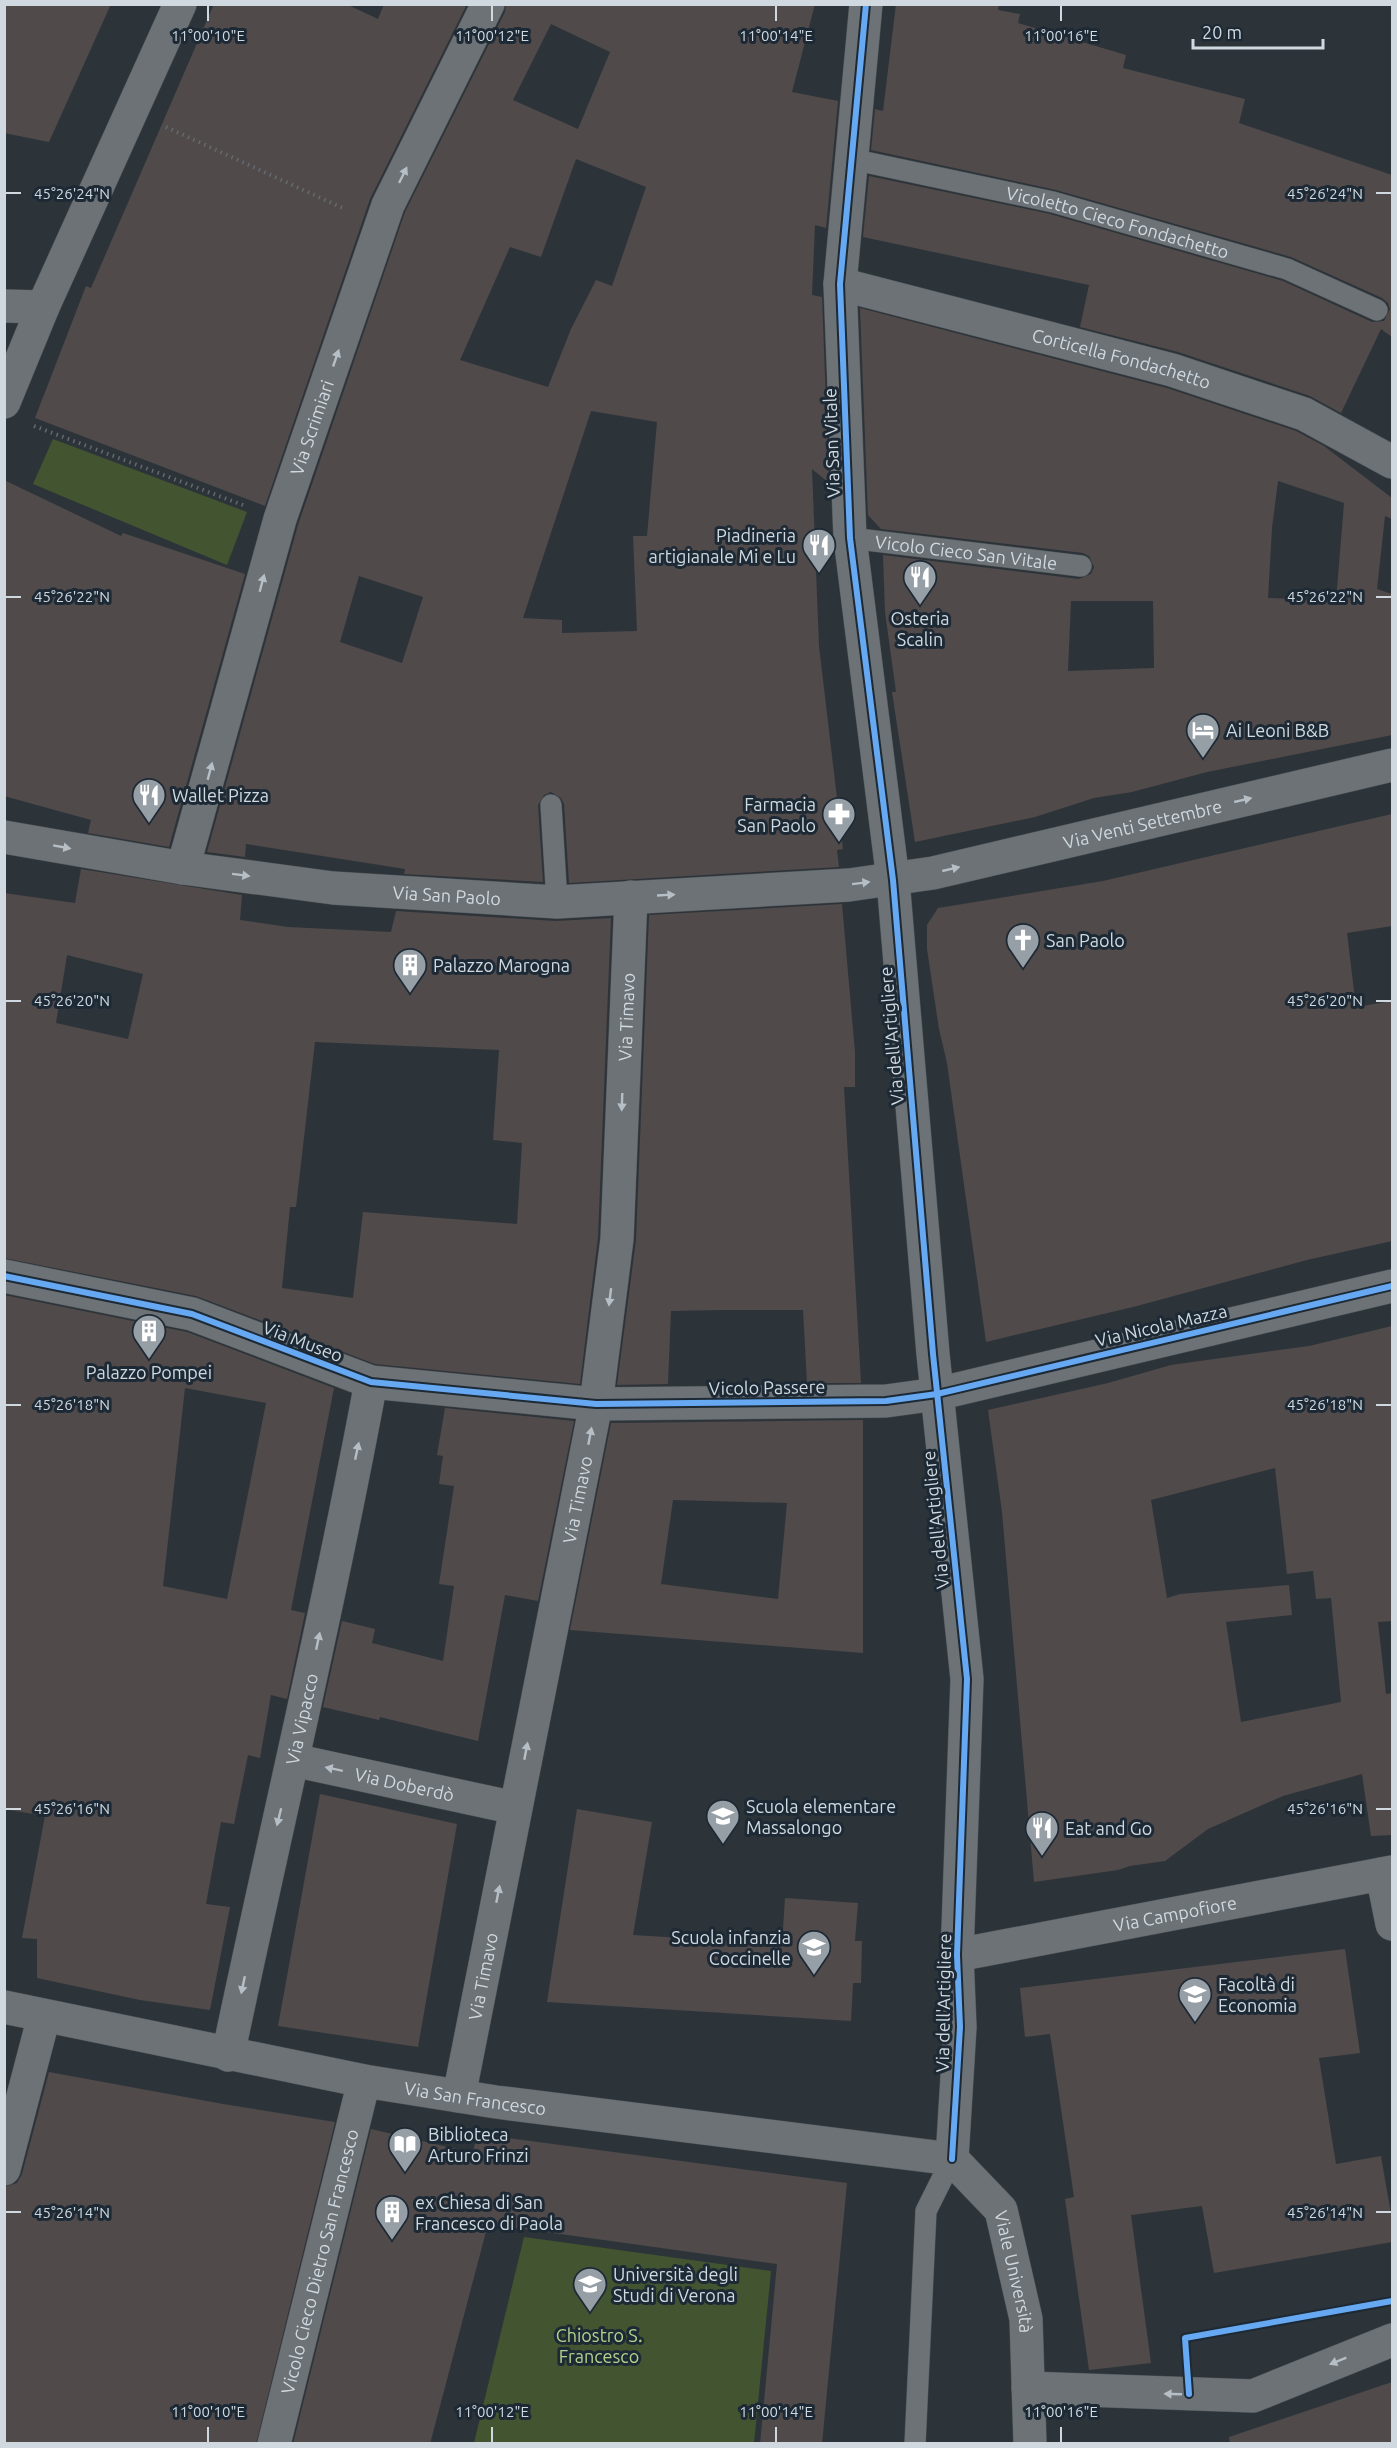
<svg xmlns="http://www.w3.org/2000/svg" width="1397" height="2448" font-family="Ubuntu,sans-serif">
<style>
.green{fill:#435431}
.building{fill:#504a4b;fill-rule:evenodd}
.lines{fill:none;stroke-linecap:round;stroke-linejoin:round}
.lane-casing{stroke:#4a5156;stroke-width:22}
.street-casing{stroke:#4a5156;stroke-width:34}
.secondary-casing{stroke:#4a5156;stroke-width:34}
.path{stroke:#646a6f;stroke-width:4;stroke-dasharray:1.5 4.5;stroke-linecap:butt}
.lane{stroke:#6c7276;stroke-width:21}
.street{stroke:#6c7276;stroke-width:33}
.secondary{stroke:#6c7276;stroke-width:33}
.cycleway-casing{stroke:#1d2a35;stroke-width:10}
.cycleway{stroke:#66a8f1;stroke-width:6}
.oneway{fill:#b7bfc6}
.ticks{fill:none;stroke:#d0d9e0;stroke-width:2}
.labels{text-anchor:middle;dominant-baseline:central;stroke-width:6;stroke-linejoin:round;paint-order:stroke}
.street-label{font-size:18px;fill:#d0d9e0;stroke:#1d2a35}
.poi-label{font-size:18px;fill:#d0d9e0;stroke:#1d2a35;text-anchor:start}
.park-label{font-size:18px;fill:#b2d38b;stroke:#1d2a35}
.ticks-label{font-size:15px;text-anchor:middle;fill:#d0d9e0;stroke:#1d2a35;stroke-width:6;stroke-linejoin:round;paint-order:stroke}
</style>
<rect width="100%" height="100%" fill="#2d3439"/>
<g class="green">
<polygon points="53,439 247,512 227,565 33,484"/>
<polygon points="524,2237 771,2271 754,2443 474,2443"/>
</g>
<g class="building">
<polygon points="4,4 111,4 49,142 4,133"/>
<polygon points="214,4 346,4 378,19 384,4 467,4 370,199 265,506 35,418 86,286 91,288"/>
<path d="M506 4H815L792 92 838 101 826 228 815 225 812 295 822 297 829 483 812 469 819 646 843 849 837 850 839 867 569 883 564 804 561 798 551 792 544 795 538 805 543 882 404 874 405 869 246 844 245 857 207 852 298 525 405 212 505 12ZM551 24 610 52 578 129 513 100ZM576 159 646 187 612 286 596 280 571 329 548 387 460 360 510 247 541 257ZM591 411 657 422 647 536H633L637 631 562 633V620L523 618ZM359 576 423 597 402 663 340 642Z"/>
<polygon points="896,4 999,4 998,10 1020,14 1018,23 1126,55 1123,68 1245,99 1239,123 1392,175 1392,337 1381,329 1341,413 1310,396 1178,352 1080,327 1089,285 863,237 869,176 1050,214 1283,281 1372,322 1384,321 1390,309 1388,303 1382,298 1291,257 1056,190 871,150 875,109 883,111"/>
<path d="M860 308 1167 388 1296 431 1324 446 1392 498V519L1385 516 1377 589 1392 594V735L1207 772 1132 792 1094 798 1035 817 915 842 892 692H896L885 612 883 555 1079 579 1091 574 1094 567 1089 556 1083 553 881 529 868 515ZM1278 481 1344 503 1336 601 1268 598 1272 528ZM1071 601H1153L1154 668 1068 671Z"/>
<polygon points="4,480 121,536 123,533 245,574 169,847 88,833 91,820 4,796"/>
<polygon points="1392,814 1392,926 1347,933 1356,1007 1392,1001 1392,1241 1307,1260 1137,1306 986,1342 947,1063 939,1029 927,949 927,925 938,908 1103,881"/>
<path d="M81 869 242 895 240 920 288 927 391 932 396 911 556 921 611 918 598 1237 580 1384 375 1364 196 1296 4 1258V893L75 903ZM67 955 143 974 128 1039 56 1023ZM315 1042 499 1050 493 1140 522 1143 517 1224 363 1212 353 1298 282 1288 290 1207H296Z"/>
<polygon points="842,904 855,1052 855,1087 844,1087 861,1383 807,1383 803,1310 718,1310 671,1311 668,1384 617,1385 636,1240 649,915"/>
<path d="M4 1295 187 1332 334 1388 291 1610 305 1613 287 1699 271 1695 260 1758 248 1755 234 1824 221 1822 206 1904 230 1907 210 2010 140 2000 37 1978V1939L22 1938 45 1816 4 1809ZM185 1388 266 1403 227 1599 163 1586Z"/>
<path d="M1392 1326V1621L1378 1622 1386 1694 1392 1693V1835L1371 1836 1362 1774 1283 1796 1208 1829 1165 1861 1130 1866 1118 1870 1034 1882 1002 1512 988 1410 1108 1383 1171 1365 1309 1346ZM1275 1468 1287 1574 1313 1571 1316 1599 1331 1598 1341 1702 1241 1722 1226 1622 1292 1615 1289 1585 1180 1594 1167 1598 1151 1500Z"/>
<polygon points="445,1408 574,1421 538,1601 505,1595 478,1741 380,1717 379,1720 323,1707 342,1621 375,1629 372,1643 443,1661 454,1586 439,1584 454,1486 439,1484 443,1456 437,1455"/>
<path d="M863 1420V1653L570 1630 611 1423ZM673 1500 787 1503 778 1599 661 1584Z"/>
<polygon points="320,1794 457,1824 418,2047 278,2026"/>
<polygon points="577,1809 652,1822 633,1935 782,1944 785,1898 858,1903 855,1941 862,1941 861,1983 853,1983 851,2021 547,2002"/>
<polygon points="1345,1949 1360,2053 1319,2058 1336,2164 1381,2156 1392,2220 1392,2242 1214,2273 1202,2206 1131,2215 1151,2363 1089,2370 1065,2199 1074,2197 1050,2034 1025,2037 1020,1988"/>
<polygon points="49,2072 223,2104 335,2122 256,2444 4,2444 4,2187 17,2183 22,2174"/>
<polygon points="371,2129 473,2153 477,2134 847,2183 822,2444 760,2444 777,2264 488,2224 430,2444 293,2444"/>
<polygon points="1392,2382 1392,2444 1230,2444 1229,2437"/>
</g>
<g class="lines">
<g class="lane-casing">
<g id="lane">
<path id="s1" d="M851 159 1053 202 1287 269 1377 310"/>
<path id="s2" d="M850 538 1081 566"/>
<polyline points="551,805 557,902"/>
<polyline points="915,2444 926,2211 952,2159"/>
</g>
</g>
<g class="street-casing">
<g id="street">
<polyline points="866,4 840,284 850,538 893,880 933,1354 967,1679 957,1955 960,2027 952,2159"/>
<path id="s3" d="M840 284 1172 370 1304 414 1392 462"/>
<path id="s4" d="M183 868 280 519 388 205 488 4"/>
<polyline points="4,1276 192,1314 371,1382 596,1404 886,1401 937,1394 1392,1286"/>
<path id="s5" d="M293 1760 515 1808"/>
<polyline points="1382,1874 1392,1924"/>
<path id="s6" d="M957 1955 1392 1872"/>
<path id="s7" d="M4 2007 364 2081 496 2102 952 2159"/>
<path id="s8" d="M228 2055C275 1831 329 1608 371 1382"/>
<path id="s9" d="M459 2096 596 1404 617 1239 631 897"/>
<path id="s10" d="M952 2159 1001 2210 1026 2319 1030 2444"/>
<polyline points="4,2169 44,2016"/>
<polyline points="1028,2388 1253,2396 1392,2340"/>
<path id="s11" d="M274 2444 364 2081"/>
</g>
</g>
<g class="secondary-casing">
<g id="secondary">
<polyline points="4,306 43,307"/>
<polyline points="4,402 43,307 180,4"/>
<path id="s12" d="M4 837 183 868 333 888 557 902 849 885 933 873 1392 765"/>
</g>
</g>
<g class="path">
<polyline points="166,127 345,209"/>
<polyline points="34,426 243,505"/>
</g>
<use href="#lane" class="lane"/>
<use href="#street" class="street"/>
<use href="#secondary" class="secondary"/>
<g class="cycleway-casing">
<g id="cycleway">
<polyline points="866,4 840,284 850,538 893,880 933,1354 967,1679 957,1955 960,2027 952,2159"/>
<polyline points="4,1276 192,1314 371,1382 596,1404 886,1401 937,1394 1392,1286"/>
<polyline points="1189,2394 1185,2338 1392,2301"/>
</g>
</g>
<use href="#cycleway" class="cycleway"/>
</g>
<defs><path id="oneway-solid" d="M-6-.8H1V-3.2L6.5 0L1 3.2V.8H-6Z" transform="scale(1.5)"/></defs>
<g class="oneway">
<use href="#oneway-solid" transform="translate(403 175) rotate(-64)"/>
<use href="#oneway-solid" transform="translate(336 358) rotate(-71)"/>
<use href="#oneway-solid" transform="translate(262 583) rotate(-75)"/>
<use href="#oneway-solid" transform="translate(210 771) rotate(-75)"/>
<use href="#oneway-solid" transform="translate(1243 800) rotate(-13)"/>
<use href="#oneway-solid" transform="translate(62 847) rotate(10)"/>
<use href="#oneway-solid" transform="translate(951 869) rotate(-13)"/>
<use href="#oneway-solid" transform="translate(241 875) rotate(7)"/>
<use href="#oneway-solid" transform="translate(861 883) rotate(-7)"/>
<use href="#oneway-solid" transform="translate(666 895) rotate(-3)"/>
<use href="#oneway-solid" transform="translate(622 1102) rotate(92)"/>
<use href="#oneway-solid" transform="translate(610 1297) rotate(97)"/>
<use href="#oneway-solid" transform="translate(590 1436) rotate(-79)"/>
<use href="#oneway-solid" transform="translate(357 1451) rotate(-78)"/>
<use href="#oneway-solid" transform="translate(318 1641) rotate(-78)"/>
<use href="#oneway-solid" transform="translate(526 1751) rotate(-79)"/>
<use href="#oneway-solid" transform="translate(334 1769) rotate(-168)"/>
<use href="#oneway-solid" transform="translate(279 1817) rotate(104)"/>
<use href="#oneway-solid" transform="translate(498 1894) rotate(-79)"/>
<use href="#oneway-solid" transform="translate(243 1985) rotate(102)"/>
<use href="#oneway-solid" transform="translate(1338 2361) rotate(158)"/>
<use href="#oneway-solid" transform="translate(1173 2394) rotate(-178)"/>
</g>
<path class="ticks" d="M208 6V21M492 6V21M776 6V21M1061 6V21M6 193H21M1376 193H1391M6 597H21M1376 597H1391M6 1001H21M1376 1001H1391M6 1405H21M1376 1405H1391M6 1809H21M1376 1809H1391M6 2212H21M1376 2212H1391M208 2427V2442M492 2427V2442M776 2427V2442M1061 2427V2442"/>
<defs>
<g id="restaurant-pin" transform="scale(1.725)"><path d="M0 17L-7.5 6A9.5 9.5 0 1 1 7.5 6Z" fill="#979fa6" stroke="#1d2a35"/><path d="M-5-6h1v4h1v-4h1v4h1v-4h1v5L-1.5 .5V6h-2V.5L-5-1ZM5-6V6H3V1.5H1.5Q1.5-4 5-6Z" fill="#fff"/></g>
<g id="hotel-pin" transform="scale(1.725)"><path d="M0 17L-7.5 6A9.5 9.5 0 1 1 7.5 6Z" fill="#979fa6" stroke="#1d2a35"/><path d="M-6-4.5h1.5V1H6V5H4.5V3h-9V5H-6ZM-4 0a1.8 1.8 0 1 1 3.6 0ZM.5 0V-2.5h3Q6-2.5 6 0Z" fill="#fff"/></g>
<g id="pharmacy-pin" transform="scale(1.725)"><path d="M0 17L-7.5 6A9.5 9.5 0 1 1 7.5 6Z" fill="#979fa6" stroke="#1d2a35"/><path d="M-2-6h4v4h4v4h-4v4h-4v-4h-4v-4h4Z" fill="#fff"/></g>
<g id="church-pin" transform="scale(1.725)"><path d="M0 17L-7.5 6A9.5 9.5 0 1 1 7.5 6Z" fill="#979fa6" stroke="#1d2a35"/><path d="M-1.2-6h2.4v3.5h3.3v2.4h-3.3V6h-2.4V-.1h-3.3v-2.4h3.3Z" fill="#fff"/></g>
<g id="building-pin" transform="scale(1.725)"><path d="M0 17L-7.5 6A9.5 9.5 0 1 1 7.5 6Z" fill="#979fa6" stroke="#1d2a35"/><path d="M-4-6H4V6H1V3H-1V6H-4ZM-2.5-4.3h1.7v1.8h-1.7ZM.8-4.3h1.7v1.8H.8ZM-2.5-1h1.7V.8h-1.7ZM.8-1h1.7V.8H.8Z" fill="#fff"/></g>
<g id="school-pin" transform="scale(1.725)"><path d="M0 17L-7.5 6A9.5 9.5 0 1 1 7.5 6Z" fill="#979fa6" stroke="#1d2a35"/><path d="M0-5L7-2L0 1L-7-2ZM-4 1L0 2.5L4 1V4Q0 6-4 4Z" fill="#fff"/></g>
<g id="university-pin" transform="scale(1.725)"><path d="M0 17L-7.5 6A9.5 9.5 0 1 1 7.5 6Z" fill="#979fa6" stroke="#1d2a35"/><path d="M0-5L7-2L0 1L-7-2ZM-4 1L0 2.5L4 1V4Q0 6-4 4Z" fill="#fff"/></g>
<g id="library-pin" transform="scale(1.725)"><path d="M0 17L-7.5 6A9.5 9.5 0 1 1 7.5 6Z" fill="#979fa6" stroke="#1d2a35"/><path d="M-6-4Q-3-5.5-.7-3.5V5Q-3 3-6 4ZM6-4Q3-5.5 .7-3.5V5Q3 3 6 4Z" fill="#fff"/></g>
</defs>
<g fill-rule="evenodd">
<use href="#restaurant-pin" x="819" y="545"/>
<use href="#restaurant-pin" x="920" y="577"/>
<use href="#hotel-pin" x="1203" y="730"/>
<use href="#restaurant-pin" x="149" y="795"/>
<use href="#pharmacy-pin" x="839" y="814"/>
<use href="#church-pin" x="1023" y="940"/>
<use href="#building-pin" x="410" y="965"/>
<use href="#building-pin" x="149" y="1331"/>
<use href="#school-pin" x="723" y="1816"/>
<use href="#restaurant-pin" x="1042" y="1828"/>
<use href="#school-pin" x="814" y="1947"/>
<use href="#university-pin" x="1195" y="1994"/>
<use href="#library-pin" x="405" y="2144"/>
<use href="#building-pin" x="392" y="2212"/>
<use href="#university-pin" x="590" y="2284"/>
</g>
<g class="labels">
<g class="street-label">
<text stroke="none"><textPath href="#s1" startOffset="274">Vicoletto Cieco Fondachetto</textPath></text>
<text stroke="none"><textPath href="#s3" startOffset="291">Corticella Fondachetto</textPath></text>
<text stroke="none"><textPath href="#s4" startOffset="459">Via Scrimiari</textPath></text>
<text transform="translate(831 443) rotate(-92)">Via San Vitale</text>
<text stroke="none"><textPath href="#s2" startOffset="117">Vicolo Cieco San Vitale</textPath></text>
<text stroke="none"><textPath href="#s12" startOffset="1150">Via Venti Settembre</textPath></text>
<text stroke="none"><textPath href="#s12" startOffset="447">Via San Paolo</textPath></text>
<text stroke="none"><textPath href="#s9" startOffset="1094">Via Timavo</textPath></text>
<text transform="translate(891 1036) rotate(-95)">Via dell'Artigliere</text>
<text transform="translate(1161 1325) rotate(-13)">Via Nicola Mazza</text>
<text transform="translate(303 1341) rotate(21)">Via Museo</text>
<text transform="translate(767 1387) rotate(-1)">Vicolo Passere</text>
<text stroke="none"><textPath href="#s9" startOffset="608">Via Timavo</textPath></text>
<text transform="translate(935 1520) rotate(-96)">Via dell'Artigliere</text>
<text stroke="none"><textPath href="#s8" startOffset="344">Via Vipacco</textPath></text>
<text stroke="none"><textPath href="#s5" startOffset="114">Via Doberdò</textPath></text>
<text stroke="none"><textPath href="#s6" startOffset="222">Via Campofiore</textPath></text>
<text stroke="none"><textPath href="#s9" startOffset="122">Via Timavo</textPath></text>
<text transform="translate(943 2003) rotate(-89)">Via dell'Artigliere</text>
<text stroke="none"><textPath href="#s7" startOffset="480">Via San Francesco</textPath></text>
<text stroke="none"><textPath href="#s11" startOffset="188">Vicolo Cieco Dietro San Francesco</textPath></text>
<text stroke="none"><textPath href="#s10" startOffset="134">Viale Università</textPath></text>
</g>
<g class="poi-label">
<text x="796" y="535" text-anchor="end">Piadineria<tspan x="796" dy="21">artigianale Mi e Lu</tspan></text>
<text x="920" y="618" text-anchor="middle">Osteria<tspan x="920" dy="21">Scalin</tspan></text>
<text x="1226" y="730">Ai Leoni B&amp;B</text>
<text x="172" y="795">Wallet Pizza</text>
<text x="816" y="804" text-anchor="end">Farmacia<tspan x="816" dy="21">San Paolo</tspan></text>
<text x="1046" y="940">San Paolo</text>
<text x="433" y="965">Palazzo Marogna</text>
<text x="149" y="1372" text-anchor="middle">Palazzo Pompei</text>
<text x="746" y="1806">Scuola elementare<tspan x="746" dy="21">Massalongo</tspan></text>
<text x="1065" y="1828">Eat and Go</text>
<text x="791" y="1937" text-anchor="end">Scuola infanzia<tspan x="791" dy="21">Coccinelle</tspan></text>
<text x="1218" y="1984">Facoltà di<tspan x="1218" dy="21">Economia</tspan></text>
<text x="428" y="2134">Biblioteca<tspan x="428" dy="21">Arturo Frinzi</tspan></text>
<text x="415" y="2202">ex Chiesa di San<tspan x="415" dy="21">Francesco di Paola</tspan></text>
<text x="613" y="2274">Università degli<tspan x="613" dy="21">Studi di Verona</tspan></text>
</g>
<g class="park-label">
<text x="599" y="2335">Chiostro S.<tspan x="599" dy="21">Francesco</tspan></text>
</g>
</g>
<g class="ticks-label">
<text x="208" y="41">11°00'10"E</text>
<text x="492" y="41">11°00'12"E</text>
<text x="776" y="41">11°00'14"E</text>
<text x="1061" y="41">11°00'16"E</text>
<text x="72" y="199">45°26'24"N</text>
<text x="1325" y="199">45°26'24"N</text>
<text x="72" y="602">45°26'22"N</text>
<text x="1325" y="602">45°26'22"N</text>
<text x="72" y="1006">45°26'20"N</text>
<text x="1325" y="1006">45°26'20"N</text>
<text x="72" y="1410">45°26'18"N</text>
<text x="1325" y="1410">45°26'18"N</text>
<text x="72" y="1814">45°26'16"N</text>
<text x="1325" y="1814">45°26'16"N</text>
<text x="72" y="2218">45°26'14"N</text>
<text x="1325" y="2218">45°26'14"N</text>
<text x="208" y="2417">11°00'10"E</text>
<text x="492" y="2417">11°00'12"E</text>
<text x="776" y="2417">11°00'14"E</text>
<text x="1061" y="2417">11°00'16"E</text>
</g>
<rect width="1397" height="2448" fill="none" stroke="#d0d9e0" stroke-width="12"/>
<path d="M1193 39v9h130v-9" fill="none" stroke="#d0d9e0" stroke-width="3"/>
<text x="1202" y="39" font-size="18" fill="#d0d9e0" stroke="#1d2a35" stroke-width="4.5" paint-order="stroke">20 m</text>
</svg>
